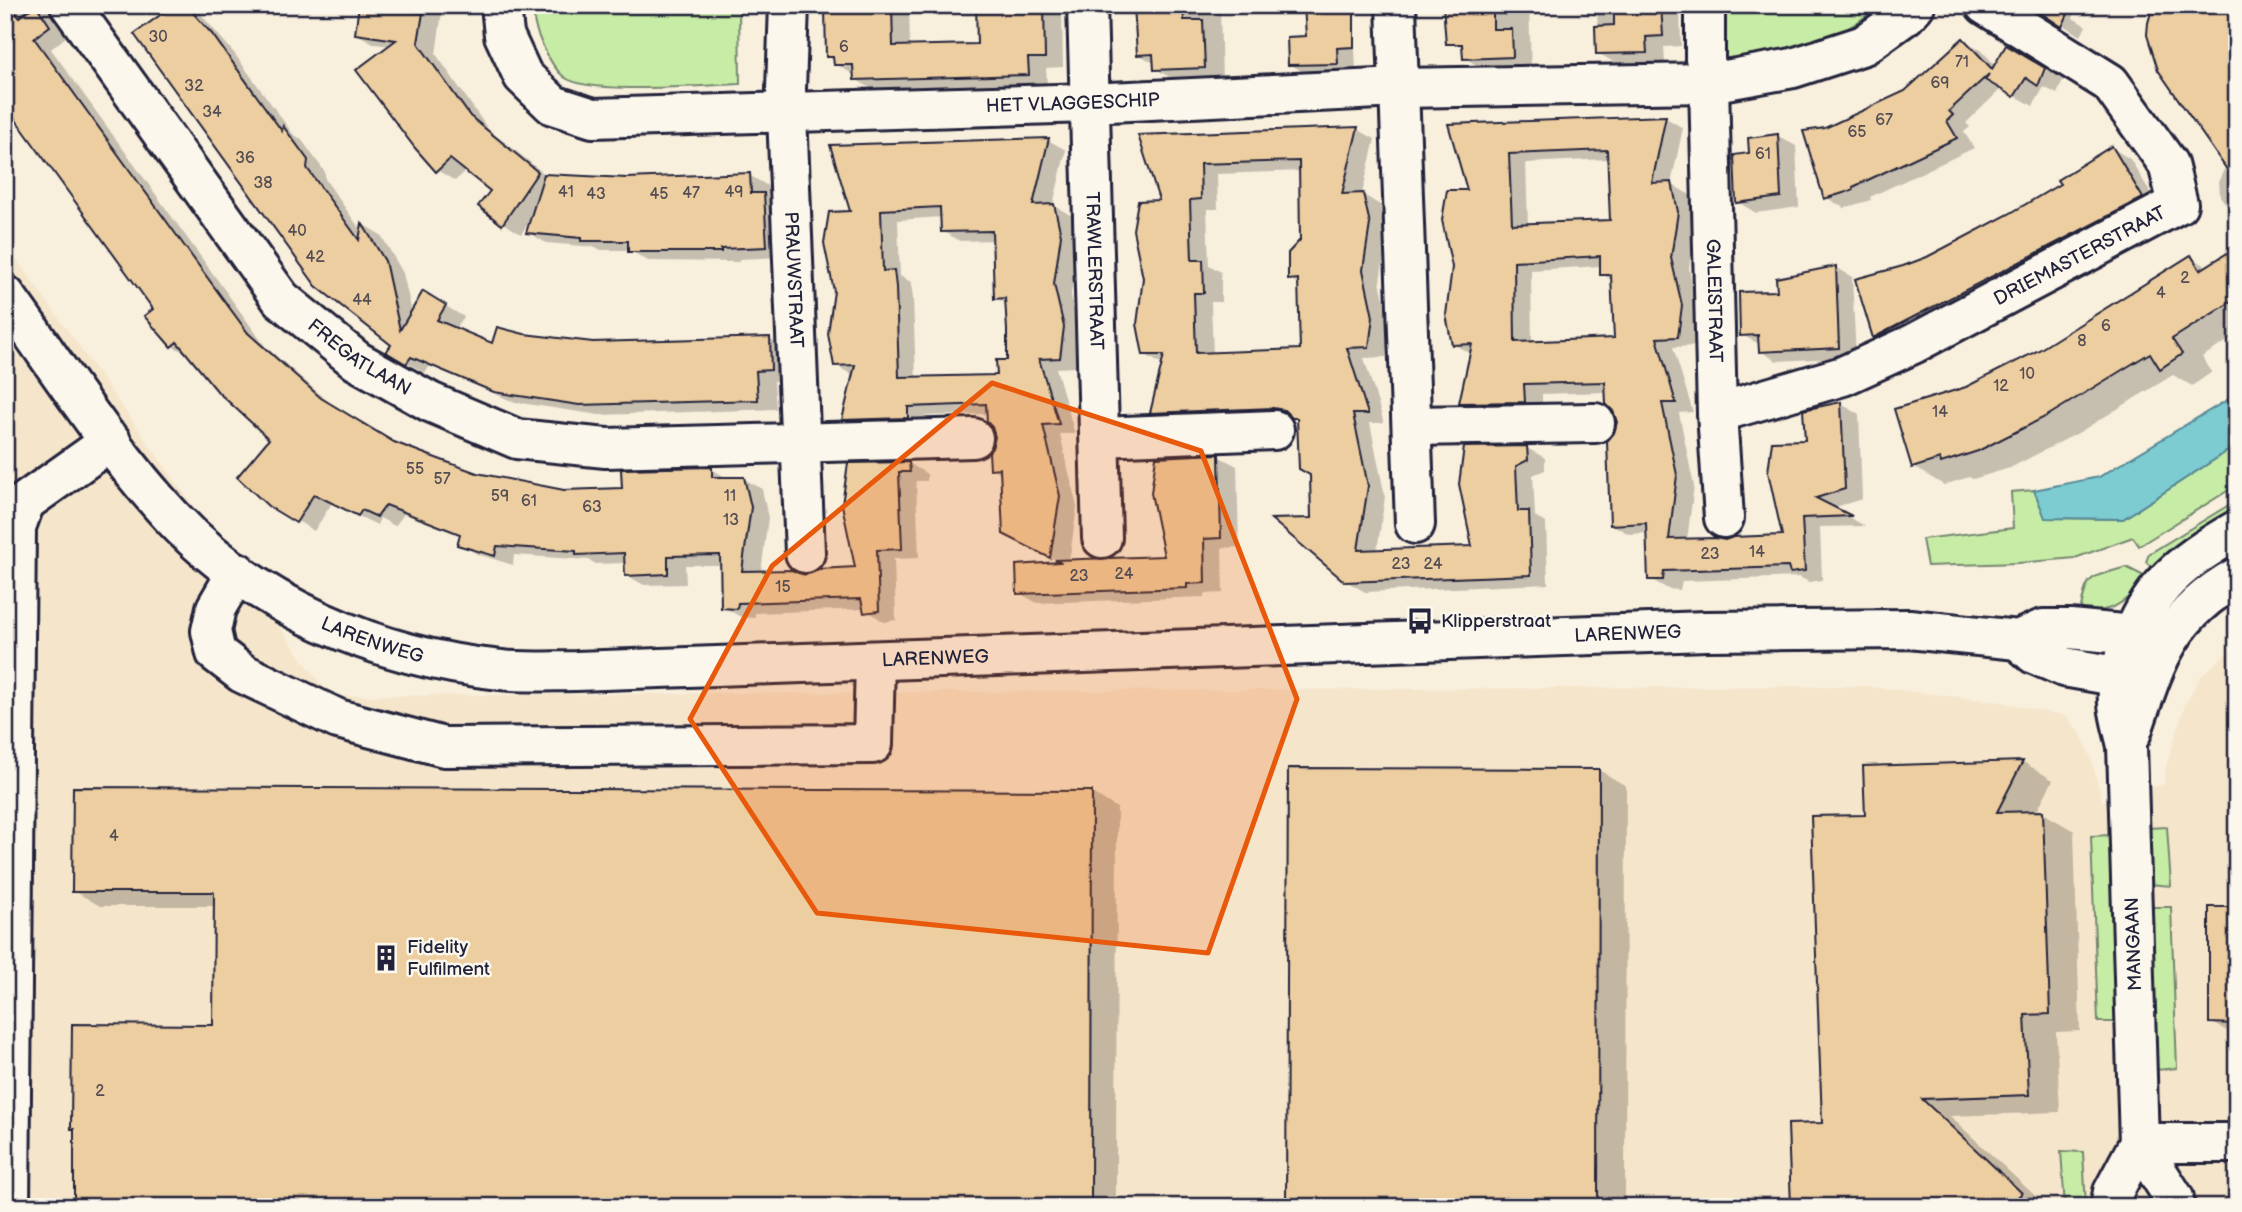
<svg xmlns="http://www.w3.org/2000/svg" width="2242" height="1212" font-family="'Balsamiq Sans',sans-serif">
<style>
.built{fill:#f5e5cb}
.green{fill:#c7eca5;stroke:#748770;stroke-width:2}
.water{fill:#7bccd1;stroke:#578895;stroke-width:2}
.shadow{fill:#0003;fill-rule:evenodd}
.building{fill:#edcea0;stroke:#22223b;stroke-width:2;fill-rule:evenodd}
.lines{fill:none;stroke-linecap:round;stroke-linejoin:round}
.minor-casing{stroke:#22223b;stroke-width:44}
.minor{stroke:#fbf7ec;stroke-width:38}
.marked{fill:#e8590c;fill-opacity:0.2;stroke:#e8590c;stroke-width:5;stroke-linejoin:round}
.labels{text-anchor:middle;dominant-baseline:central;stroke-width:5;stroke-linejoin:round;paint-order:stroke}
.number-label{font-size:16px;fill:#554d54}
.street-label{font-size:19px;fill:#22223b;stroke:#fbf7ec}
.poi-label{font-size:19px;fill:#22223b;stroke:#fbf7ec;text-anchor:start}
</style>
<rect width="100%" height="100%" fill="#f8efdd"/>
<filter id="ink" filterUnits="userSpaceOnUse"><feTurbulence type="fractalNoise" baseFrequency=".0143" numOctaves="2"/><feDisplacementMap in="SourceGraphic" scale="14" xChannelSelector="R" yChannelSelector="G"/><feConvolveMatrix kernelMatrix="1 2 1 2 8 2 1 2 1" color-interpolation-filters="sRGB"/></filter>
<g filter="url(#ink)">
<polygon class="built" points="5,243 329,696 1864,686 2000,702 2066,716 2081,735 2091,758 2102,801 2164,784 2166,767 2185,705 2200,677 2237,644 2237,1207 5,1207"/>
<g class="green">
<path d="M535 5H739L740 84C705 85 589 96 564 77 554 69 548 57 543 46 537 34 531 18 535 5Z"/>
<path d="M1708 5H1876C1859 30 1795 54 1765 57 1749 59 1733 58 1717 59Z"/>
<polygon points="2237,445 2237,485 2139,546 2133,537 2075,558 2018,563 1927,566 1922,539 2013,528 2011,492 2034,490 2046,518 2123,519"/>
<polygon points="2237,500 2237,521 2160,574 2146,562 2149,554"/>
<path d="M2126 567 2142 575 2145 580C2125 604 2111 613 2080 612 2088 572 2088 579 2126 567Z"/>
<polygon points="2167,827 2171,886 2149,884 2148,828"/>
<polygon points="2111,835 2117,1022 2098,1022 2091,836"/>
<polygon points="2151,907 2171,907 2177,1068 2156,1070"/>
<polygon points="2061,1151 2083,1152 2086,1207 2065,1207"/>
</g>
<polygon class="water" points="2237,394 2237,445 2123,519 2045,518 2034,490 2099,477"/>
<g class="shadow">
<polygon points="5,5 45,5 67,36 51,49 265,346 339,411 395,445 476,475 564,492 624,489 711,469 729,479 744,479 762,489 768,518 761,572 805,577 857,569 844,505 909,463 927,474 927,481 916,481 919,558 894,559 896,620 884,622 865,609 755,613 755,618 741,617 723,607 722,565 685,565 686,584 644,585 626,575 626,563 596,564 589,560 514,555 513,565 477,554 459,544 461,536 404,514 395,526 380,518 377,525 332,503 314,531 269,504 272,439 191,356 172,346 156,309 15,115 10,119 5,116"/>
<polygon points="176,5 187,5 199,12 234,53 293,134 301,139 325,172 325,179 362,232 364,225 381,235 403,273 412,313 424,293 464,317 455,329 493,345 523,336 593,344 769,339 788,349 789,380 774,381 776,409 599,415 514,402 430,366 425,373 389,352 393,344"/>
<polygon points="361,5 443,5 436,54 488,129 546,175 627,179 749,175 768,186 768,197 782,205 785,257 739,259 739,262 648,261 629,250 601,250 595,247 546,243 528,232 531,219 521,234 503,223 492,190 467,170 455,181 437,170 391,46 375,44 357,34"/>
<polygon points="827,5 909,5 910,48 979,45 978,5 1062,5 1063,67 1046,68 1047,84 874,90 855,79 854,75 836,64 835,61 828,56"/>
<polygon points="1136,5 1223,5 1220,11 1222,78 1174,80 1156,69 1156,64 1138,54"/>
<polygon points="1453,5 1529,5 1531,67 1483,69 1465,58 1464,48 1455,43"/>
<polygon points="1597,5 1680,5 1681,46 1664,47 1665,63 1617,64 1598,53"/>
<polygon points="2079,5 2073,18 2086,26 2081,36 2031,6"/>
<polygon points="2237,5 2237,221 2220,196 2219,180 2226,165"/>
<polygon points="1336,36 1355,47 1356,73 1308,75 1290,64"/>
<polygon points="1963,40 1981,50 1996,66 2025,57 2063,80 2057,94 2044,87 2033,106 2002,88 1966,123 1970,127 1964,132 1974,148 1870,197 1871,200 1844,208 1825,197 1826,130 1906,93"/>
<path d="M1666 118 1683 128 1671 184 1690 195 1695 223 1689 269 1699 316 1695 346 1673 347 1693 412 1679 413 1694 486 1687 540 1725 542 1784 536 1807 442 1841 404 1859 414 1862 499 1832 508 1865 526 1820 527 1822 580 1809 582 1799 577 1682 581 1680 590 1668 589 1650 579 1648 533 1629 534 1611 524 1619 422 1607 392 1542 394V412L1478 413 1461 402 1471 354 1453 344 1469 191 1450 126ZM1609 159 1612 222 1528 225 1526 163ZM1602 266V274L1613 281 1616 339 1532 343 1531 270Z"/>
<path d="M1357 129 1375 139 1362 194 1380 205 1387 235 1380 281 1390 328 1386 357 1364 358 1384 423H1370L1385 497 1377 551 1474 548 1461 484 1527 448 1545 458V470L1533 475 1535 516 1546 523 1548 584 1365 592 1346 581 1313 520 1312 475 1299 420 1292 417 1170 422 1152 412 1163 365 1144 354 1161 202 1141 137ZM1301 171 1302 241 1290 279 1300 285 1302 350 1213 354 1211 302H1221V272L1209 265 1207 209H1218L1217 174Z"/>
<polygon points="1778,136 1796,146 1799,207 1756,213 1738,202 1751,155"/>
<path d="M1048 140 1066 150 1053 205 1072 216 1078 246 1071 295 1081 338 1077 367 1056 368 1075 434H1060L1077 507 1069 562 1166 558 1218 456 1237 466 1239 547 1222 548 1223 593 1205 594V597L1037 603 1019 593 1063 564 1022 543 1002 474 991 468 997 437 988 414 925 416V427L862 429 844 419 854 376 835 365 853 213ZM942 217V231L960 241 994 240 996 298 1007 304 1009 361 998 377 916 379 913 298 911 282 900 276 898 220Z"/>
<polygon points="2112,148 2130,159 2160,208 1892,348 1874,337 1928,258 2063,185"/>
<polygon points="2237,249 2237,335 2202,357 2212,372 2192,386 2173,375 2078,433 2010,468 1973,479 1969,477 1944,485 1913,467 1967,389 2040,352 2191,257 2208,267"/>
<polygon points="1836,267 1852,277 1856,357 1777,361 1760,351 1759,344 1742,335 1778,292"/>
<polygon points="2236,704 2237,704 2237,792 2236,791"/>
<polygon points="2023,762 2053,780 2036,813 2043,813 2074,831 2080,1031 2056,1032 2060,1112 1950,1116 2047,1207 1792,1207 1824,1125 1867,816 1865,767"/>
<polygon points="1599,770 1626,786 1625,1207 1288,1207"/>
<polygon points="1092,793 1117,808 1116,1207 76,1207 215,1027 215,906 100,906 74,891"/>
<polygon points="2237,908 2237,1045 2227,1039 2227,1031 2211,1022"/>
</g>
<g class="building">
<polygon points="5,5 10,5 19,17 36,5 50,26 34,38 196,262 248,333 321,398 394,442 436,458 477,473 564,490 622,488 621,469 712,467 712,477 744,477 751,507 742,571 792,570 805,575 819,569 855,567 842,505 848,463 909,462 910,472 899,472 902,549 877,550 879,611 864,613 861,599 738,603 737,609 721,608 720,555 668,556 668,574 625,576 624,553 576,555 576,551 497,546 495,556 457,545 460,534 386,505 377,517 362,510 358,516 314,494 296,523 268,506 237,477 269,439 218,392 177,342 171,347 144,316 153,309 5,105"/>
<polygon points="174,5 186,5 212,34 282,131 283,126 308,160 307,168 359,240 362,223 385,261 400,330 423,291 446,305 437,320 492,343 497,327 524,334 593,342 770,337 771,370 756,371 758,400 579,405 494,392 411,357 406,364 386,352 391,345 316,286 134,34"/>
<polygon points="359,5 423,13 418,43 470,116 538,172 502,225 478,206 490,191 450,159 436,172 415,148 356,70 396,40 355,34"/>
<polygon points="832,5 892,5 893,46 977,44 976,5 1044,5 1045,58 1028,58 1029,75 854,80 853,65 834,65 833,57 826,57 825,8 832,8"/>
<polygon points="1134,5 1183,5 1184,20 1203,20 1205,68 1154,70 1153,54 1137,55"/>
<polygon points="1304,5 1354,5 1354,47 1337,48 1338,64 1288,65 1287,37 1306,36"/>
<polygon points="1443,5 1493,5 1493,29 1512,29 1513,57 1463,59 1462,44 1446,44"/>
<polygon points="1614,5 1661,5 1663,36 1646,37 1647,53 1596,54 1595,26 1614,25"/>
<polygon points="2029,5 2048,5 2068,14 2062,27"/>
<polygon points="2153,5 2237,5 2237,184 2158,70 2147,35 2148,23"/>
<polygon points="1963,38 1992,69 2006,45 2045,68 2038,86 2026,78 2014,97 1985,80 1989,74 1949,111 1953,115 1947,121 1957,138 1853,187 1853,190 1824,199 1803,131 1825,128 1905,91"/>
<path d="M1666 116 1652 183 1672 182 1678 212 1671 258 1682 305 1678 337 1657 338 1676 403H1662L1677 475 1669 539 1715 538 1725 540 1733 537 1782 535 1768 472 1772 441 1805 440 1803 410 1841 402 1845 489 1816 498 1852 516 1802 518 1805 571 1790 573 1788 567 1664 571 1663 580H1648L1646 523 1610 525 1607 441 1614 433 1617 422 1613 411 1606 404 1605 382 1524 384 1525 402 1459 403 1472 344 1452 345 1446 315 1452 267 1442 220 1447 190H1467L1448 124ZM1607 150 1610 220 1512 224 1509 154ZM1600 256V275H1611L1614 338 1515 342 1514 261Z"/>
<path d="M1358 127 1342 194 1363 193 1370 224 1363 270 1373 317 1369 347 1347 348 1368 414H1353L1368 486 1358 550 1472 546 1459 484 1464 447 1527 446 1528 460 1516 466 1518 511H1529L1531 575 1345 582 1271 519 1311 518 1310 475 1299 469 1297 418H1292L1284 410 1273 408 1150 413 1164 355H1143L1137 324 1143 278 1133 230 1138 201 1159 200 1138 135ZM1299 161 1300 240 1288 253V280L1298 279 1300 349 1196 353 1194 293H1204L1203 260H1192L1190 200 1201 199 1200 164Z"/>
<polygon points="1778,134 1781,197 1736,203 1734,155 1749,153 1748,138"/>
<path d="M1049 138 1033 205 1054 204 1061 235 1054 284 1064 327 1060 358 1039 359 1059 424 1043 425 1060 496 1050 558 1003 534 1000 468 990 469 989 452 992 448 995 437 992 427 987 422 986 404 908 407V418L842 420 855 365 834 366 828 334 834 291 824 243 829 212 850 211 830 145ZM940 207 941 232 992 231 994 299 1005 298 1007 330V360H996L997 375 899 377 896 287 894 270 883 271 881 210Z"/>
<polygon points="2112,146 2143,198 1873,338 1855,279 1903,266 1927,257 2009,214 2060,184 2057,180"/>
<polygon points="750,173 751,193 764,193 767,247 721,249 721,252 628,252 628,241 581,241 581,238 526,233 544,174 627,178"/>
<polygon points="2237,247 2237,298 2172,339 2182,354 2160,369 2150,353 2047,416 1978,451 1941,463 1940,459 1912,468 1894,409 1966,387 2039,350 2191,255 2200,270"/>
<polygon points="1836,266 1839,348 1759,352 1758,335 1740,336 1739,292 1777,291 1776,278"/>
<polygon points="1219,454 1221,538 1204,539 1205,583 1187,584 1187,588 1017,594 1016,565 1059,562 1055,560 1164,556 1151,493 1156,457"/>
<polygon points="2023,761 1997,812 2043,811 2050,1014 2025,1015 2029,1095 1922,1099 2022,1193 2008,1207 1791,1207 1788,1124 1822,1123 1811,816 1865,815 1863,766"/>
<polygon points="1288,768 1599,769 1598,1207 1286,1207"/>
<polygon points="73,787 1092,791 1091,1207 74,1207 74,1129 71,1129 72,1024 213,1025 214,892 72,892"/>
<polygon points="2209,907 2237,907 2237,1024 2209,1023"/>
</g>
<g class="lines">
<g class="minor-casing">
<g id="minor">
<path id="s1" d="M70 5 281 299 357 361 430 402 517 439 606 448 973 438"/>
<path id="s2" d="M501 5 504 35 523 76 553 105 593 118 1089 103 1399 88 1709 83 1793 68 1864 45 1906 15 1915 5"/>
<path id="s3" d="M789 5 786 89 805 553"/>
<path id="s4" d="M1087 5 1102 538"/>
<polyline points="1396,5 1415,524"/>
<path id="s5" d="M1705 5V59L1709 83 1717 413 1724 518"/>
<path id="s6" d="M5 295C58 368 110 450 171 516 255 606 380 658 501 670 526 673 551 671 576 671L1706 631 1909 629 2018 640 2043 629H2070L2133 635 2161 650"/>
<path id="s7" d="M1717 413 1843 376 1913 344 2178 204 2168 164 2110 83 1985 5"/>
<polyline points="1412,426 1595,423"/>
<polyline points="1100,437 1274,430"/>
<polyline points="237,572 216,608 211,631 216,653 242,673 338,719 444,747 873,744 875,661"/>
<polyline points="2018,640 2034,654 2064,667 2144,681"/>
<path d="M2131 734C2155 664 2167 616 2237 577"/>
<polyline points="2139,1143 2237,1143"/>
<polyline points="2139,1143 2174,1198 2175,1207"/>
<polyline points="10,1207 16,527 25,502 111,441"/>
<path d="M2110 1207 2113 1192 2139 1143 2127 746C2124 732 2119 717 2118 704 2115 667 2139 612 2163 585 2183 562 2211 545 2237 530"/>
</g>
</g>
<use href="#minor" class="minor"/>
</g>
</g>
<path class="marked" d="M992 383 1201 451 1297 699 1208 953 817 913 690 719 772 566Z"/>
<defs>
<g id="bus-bare" transform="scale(2.1)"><path d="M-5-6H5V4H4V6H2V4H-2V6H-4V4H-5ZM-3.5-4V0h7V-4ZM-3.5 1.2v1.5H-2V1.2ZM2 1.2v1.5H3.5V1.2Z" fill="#22223b" stroke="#fbf7ec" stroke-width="2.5" paint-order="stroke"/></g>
<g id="building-bare" transform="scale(2.1)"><path d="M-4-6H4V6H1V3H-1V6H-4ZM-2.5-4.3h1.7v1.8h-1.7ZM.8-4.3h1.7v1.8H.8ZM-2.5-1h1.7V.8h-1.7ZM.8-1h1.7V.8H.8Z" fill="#22223b" stroke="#fbf7ec" stroke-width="2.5" paint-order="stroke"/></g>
</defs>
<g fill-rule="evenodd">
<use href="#bus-bare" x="1420" y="621"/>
<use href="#building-bare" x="386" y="958"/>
</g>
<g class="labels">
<g class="number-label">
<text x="158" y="37">30</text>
<text x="844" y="47">6</text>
<text x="1962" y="62">71</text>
<text x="1940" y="83">69</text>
<text x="194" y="86">32</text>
<text x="212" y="112">34</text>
<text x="1884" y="120">67</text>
<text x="1857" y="132">65</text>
<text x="1763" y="154">61</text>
<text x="245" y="158">36</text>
<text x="263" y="183">38</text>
<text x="566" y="192">41</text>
<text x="734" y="192">49</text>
<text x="691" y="193">47</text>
<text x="596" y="194">43</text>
<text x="659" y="194">45</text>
<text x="297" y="231">40</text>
<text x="315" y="257">42</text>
<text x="2185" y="278">2</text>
<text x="2161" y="293">4</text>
<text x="362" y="300">44</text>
<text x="2106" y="326">6</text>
<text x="2082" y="341">8</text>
<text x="2027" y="374">10</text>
<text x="2001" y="386">12</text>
<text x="1940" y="412">14</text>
<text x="415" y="469">55</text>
<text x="442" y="479">57</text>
<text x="500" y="496">59</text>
<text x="730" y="496">11</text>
<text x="529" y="501">61</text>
<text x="592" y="507">63</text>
<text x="731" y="520">13</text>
<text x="1757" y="552">14</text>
<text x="1710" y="554">23</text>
<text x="1401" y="564">23</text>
<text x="1433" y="564">24</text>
<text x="1124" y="574">24</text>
<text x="1079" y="576">23</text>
<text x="783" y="587">15</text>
<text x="114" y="836">4</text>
<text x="100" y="1091">2</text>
</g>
<g class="street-label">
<text stroke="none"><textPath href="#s2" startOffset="639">HET VLAGGESCHIP</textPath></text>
<text stroke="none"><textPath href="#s7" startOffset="397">DRIEMASTERSTRAAT</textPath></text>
<text stroke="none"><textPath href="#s4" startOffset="266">TRAWLERSTRAAT</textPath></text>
<text stroke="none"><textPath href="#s3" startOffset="275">PRAUWSTRAAT</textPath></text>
<text stroke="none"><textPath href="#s5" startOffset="296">GALEISTRAAT</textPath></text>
<text stroke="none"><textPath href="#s1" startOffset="460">FREGATLAAN</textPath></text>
<text stroke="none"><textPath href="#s6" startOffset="1776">LARENWEG</textPath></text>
<text stroke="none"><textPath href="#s6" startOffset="516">LARENWEG</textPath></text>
<text stroke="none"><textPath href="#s6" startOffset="1083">LARENWEG</textPath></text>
<text transform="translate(2134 944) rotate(-92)">MANGAAN</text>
</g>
<g class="poi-label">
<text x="1441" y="621">Klipperstraat</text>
<text x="407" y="947">Fidelity<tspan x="407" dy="22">Fulfilment</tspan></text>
</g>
</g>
<rect width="2242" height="1212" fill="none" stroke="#fbf7ec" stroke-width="28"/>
<rect x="14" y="14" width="2214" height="1184" fill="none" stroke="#22223b" stroke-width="2.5" filter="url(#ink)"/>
</svg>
